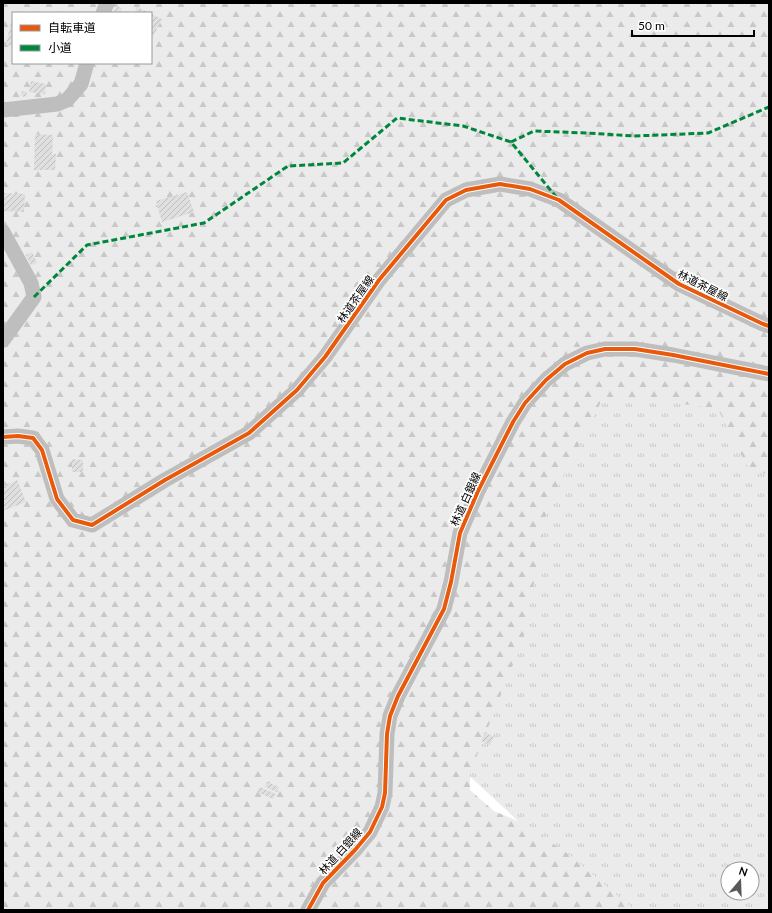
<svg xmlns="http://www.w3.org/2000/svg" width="772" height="913" font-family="Lato,'Noto Sans JP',sans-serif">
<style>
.grass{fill:url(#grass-tufts);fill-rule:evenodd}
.forest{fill:url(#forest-firs);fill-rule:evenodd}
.building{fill:url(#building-hatch)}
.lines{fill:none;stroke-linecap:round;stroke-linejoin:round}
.minor{stroke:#bebebe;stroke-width:15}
.quiet{stroke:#00873e;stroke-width:3;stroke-dasharray:6 3;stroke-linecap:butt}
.cycleway-casing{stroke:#fff;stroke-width:6}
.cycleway{stroke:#e8590c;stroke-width:4}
.labels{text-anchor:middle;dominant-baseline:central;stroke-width:3.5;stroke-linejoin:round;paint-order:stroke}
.street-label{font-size:11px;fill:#000;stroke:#fff}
</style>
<defs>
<pattern id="grass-tufts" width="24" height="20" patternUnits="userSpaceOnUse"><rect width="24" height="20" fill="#ebebeb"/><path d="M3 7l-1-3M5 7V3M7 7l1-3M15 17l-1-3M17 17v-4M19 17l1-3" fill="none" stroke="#c8c8c8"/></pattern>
<pattern id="forest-firs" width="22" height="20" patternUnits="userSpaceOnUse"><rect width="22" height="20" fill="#ebebeb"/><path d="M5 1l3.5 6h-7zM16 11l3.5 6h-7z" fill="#c8c8c8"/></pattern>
<pattern id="building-hatch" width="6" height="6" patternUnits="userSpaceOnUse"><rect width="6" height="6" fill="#dfdfdf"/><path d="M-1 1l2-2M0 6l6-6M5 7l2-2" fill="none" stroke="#bebebe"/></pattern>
</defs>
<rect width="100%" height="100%" fill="#fff"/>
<path class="grass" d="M607 367 769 400V910H614L462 769 474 661ZM728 869H752V893H728Z"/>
<path class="forest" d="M3 3H769V475L748 468 718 409 655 400 603 398 569 464 545 517 537 568 523 639 470 773V790L494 811 520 822 571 856 625 902 636 910H3ZM13 13H151V63H13Z"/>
<g class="building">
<polygon points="116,6 122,8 120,13 113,13"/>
<polygon points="137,7 150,13 134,13"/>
<polygon points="151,14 162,19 152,38 151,37"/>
<polygon points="12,18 13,18 13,46 6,45"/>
<polygon points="31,81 46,84 45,94 29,92"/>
<polygon points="22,91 27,92 26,97 21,96"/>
<polygon points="35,134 53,135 52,154 56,154 55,170 34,170"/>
<polygon points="187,192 194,212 162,222 156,201"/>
<polygon points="4,193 25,194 24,212 3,211"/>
<polygon points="32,252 37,263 31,265 26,255"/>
<polygon points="72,459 83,460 83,472 72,472"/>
<polygon points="17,480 26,502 3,511 3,486"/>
<polygon points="485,732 494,737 490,745 481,741"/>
<polygon points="267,782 279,787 277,792 265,787"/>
<polygon points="260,787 276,794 273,799 257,792"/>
</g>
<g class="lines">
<g class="minor">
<polyline points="103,13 107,3"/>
<polyline points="3,110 57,104 67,100 81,84 87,63"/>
<polyline points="3,232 31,283 34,297 3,340"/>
<polyline points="3,437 18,436 33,438 42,450 57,499 73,520 92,525 165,480 249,433 297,390 325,357 379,280 446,200 466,190 500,184 530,189 559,200 679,284 763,324 769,326"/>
<polyline points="308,910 323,883 355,850 370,832 382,807 385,793 387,734 390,716 398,696 444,609 451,582 460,533 478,491 513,422 525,403 546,380 565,364 587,353 605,349 635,349 673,355 769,374"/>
</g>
<g class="quiet">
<polyline points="511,142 534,131 587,133 634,136 708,133 769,107"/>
<polyline points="34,297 87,245 204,223 288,166 343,163 397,118 463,126 511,142 557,198"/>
</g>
<g class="cycleway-casing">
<g id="cycleway">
<polyline points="3,437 18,436 33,438 42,450 57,499 73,520 92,525 165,480 249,433 297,390 325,357 379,280 446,200 466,190 500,184 530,189 559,200 679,284 763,324 769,326"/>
<polyline points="308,910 323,883 355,850 370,832 382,807 385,793 387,734 390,716 398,696 444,609 451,582 460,533 478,491 513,422 525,403 546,380 565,364 587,353 605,349 635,349 673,355 769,374"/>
</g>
</g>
<use href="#cycleway" class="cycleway"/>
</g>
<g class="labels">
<g class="street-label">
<text transform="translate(703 285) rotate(27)">林道茶屋線</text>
<text transform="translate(355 299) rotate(-55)">林道茶屋線</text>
<text transform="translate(465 499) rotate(-66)">林道 白銀線</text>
<text transform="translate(340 851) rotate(-48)">林道 白銀線</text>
</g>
</g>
<rect width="772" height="913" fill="none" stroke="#000000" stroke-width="8"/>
<rect x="12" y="12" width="140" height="52" fill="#ffffff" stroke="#999999"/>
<rect x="20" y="25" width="20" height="6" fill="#e8590c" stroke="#999999"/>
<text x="48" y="32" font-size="12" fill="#000000">自転車道</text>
<rect x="20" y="45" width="20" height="6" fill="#00873e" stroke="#999999"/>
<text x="48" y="52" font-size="12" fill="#000000">小道</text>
<g transform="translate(740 881) rotate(19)"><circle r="19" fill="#ffffff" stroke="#999999"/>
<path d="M0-3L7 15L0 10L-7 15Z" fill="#595959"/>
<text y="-6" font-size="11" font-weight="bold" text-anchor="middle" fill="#000000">N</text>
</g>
<path d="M632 30v6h122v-6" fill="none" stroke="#000000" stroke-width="2"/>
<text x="638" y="30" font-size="12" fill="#000000" stroke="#ffffff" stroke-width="3" paint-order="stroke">50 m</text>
</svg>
